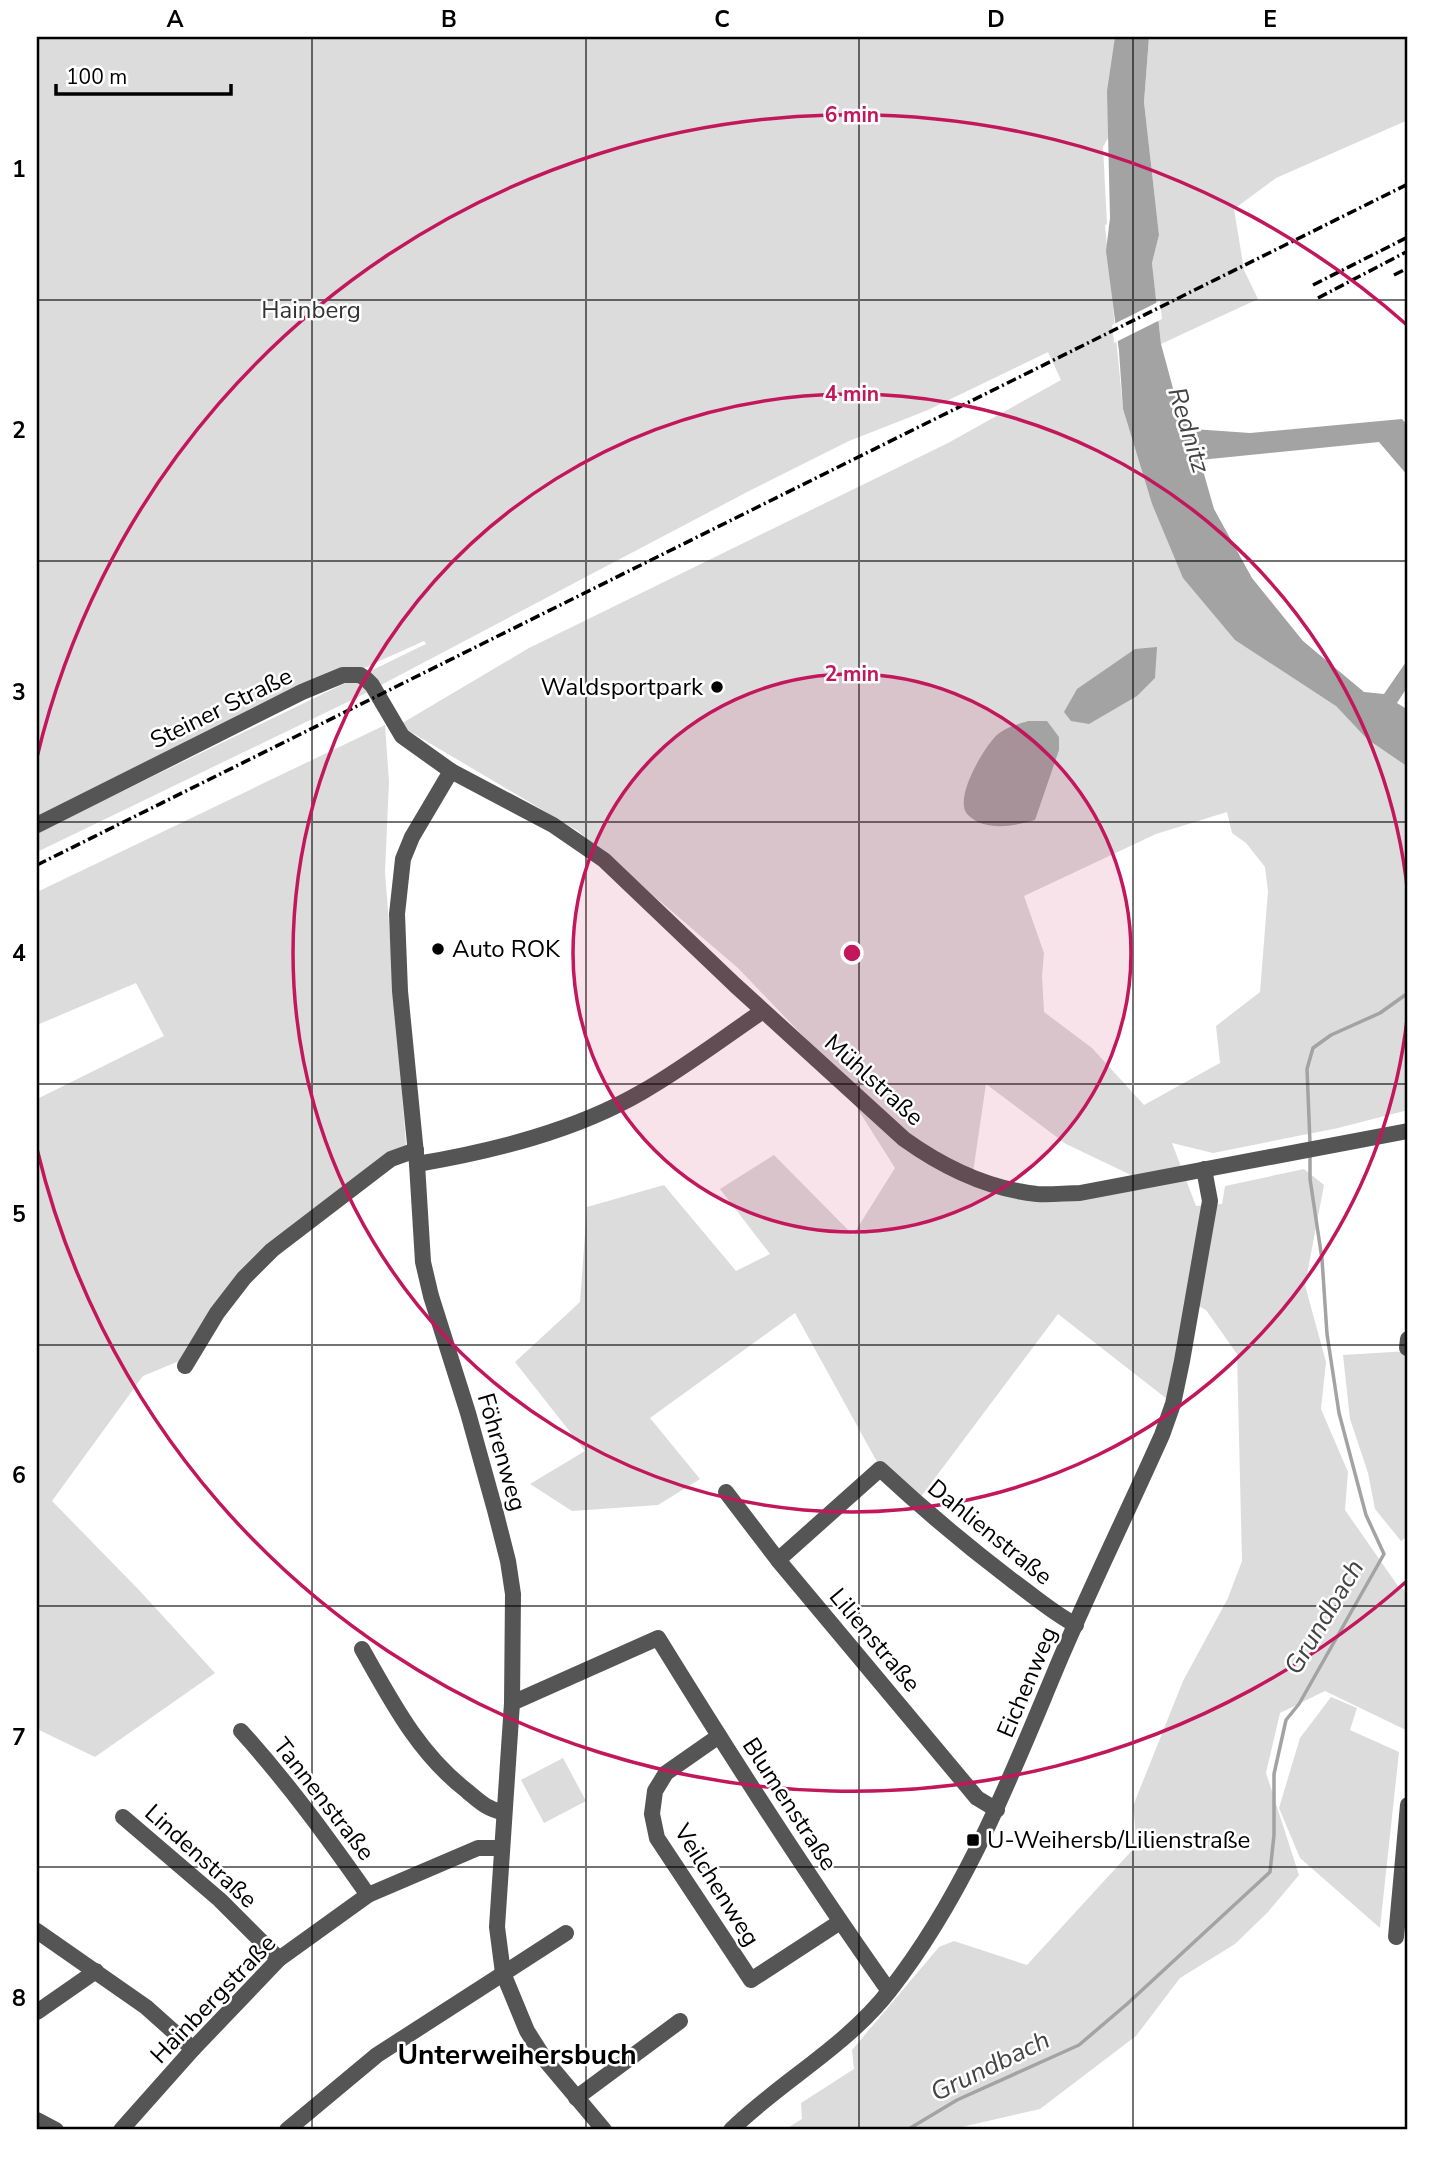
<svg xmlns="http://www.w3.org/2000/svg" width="1445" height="2167" font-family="'Nunito Sans',sans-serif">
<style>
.green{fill:#dcdcdc;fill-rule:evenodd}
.water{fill:#a3a3a3}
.pier{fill:#fff}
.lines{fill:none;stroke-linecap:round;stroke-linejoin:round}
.stream{stroke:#a3a3a3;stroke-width:3.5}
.minor{stroke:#555;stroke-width:16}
.rail{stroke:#000;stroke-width:3.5;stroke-dasharray:10 3.5 2 3.5;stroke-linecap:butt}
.grid{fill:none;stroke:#000;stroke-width:2;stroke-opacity:0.55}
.ring{fill:none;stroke:#c2185b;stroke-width:3.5}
.poi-dot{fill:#000;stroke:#fff;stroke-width:2.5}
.labels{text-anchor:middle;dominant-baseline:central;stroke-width:5;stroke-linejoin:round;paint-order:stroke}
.park-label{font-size:24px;fill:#333;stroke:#fff}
.poi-label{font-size:24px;fill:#000;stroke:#fff;text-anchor:start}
.street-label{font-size:24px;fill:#000;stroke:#fff}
.water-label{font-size:26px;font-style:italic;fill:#444;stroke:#fff}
.quarter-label{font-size:28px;font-weight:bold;fill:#000;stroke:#fff}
.centre{fill:#c2185b;stroke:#fff;stroke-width:3.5}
.ring-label{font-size:21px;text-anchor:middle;font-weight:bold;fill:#c2185b;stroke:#fff;stroke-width:5;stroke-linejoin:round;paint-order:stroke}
.neatline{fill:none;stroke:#000;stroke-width:2.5}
.grid-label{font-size:23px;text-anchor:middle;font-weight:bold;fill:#000}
</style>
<rect width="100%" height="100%" fill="#fff"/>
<g class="green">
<path d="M37 37H1129L1120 117 1103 147 1107 224 1105 225 1123 409 1152 504 1184 578 1336 706 1367 739 1408 767V1110L1338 1128 1213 1153 1172 1143 1196 1206 1222 1204 1225 1186 1304 1169 1324 1185 1305 1285 1326 1362 1321 1409 1348 1472 1345 1510 1398 1586 1408 1592V1731L1325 1691 1280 1713 1266 1773 1299 1875 1268 1912 1235 1944 1180 1978 1136 2036 1040 2109 949 2130H784L802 2119 801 2103 854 2069 852 2050 939 1947 954 1941 1027 1965 1137 1845 1133 1806 1183 1681 1228 1598 1242 1561 1237 1354 1206 1310 1188 1300 1167 1399 1058 1314 920 1498 876 1460 795 1313 650 1418 700 1479 658 1505 572 1511 530 1484 585 1451 515 1362 580 1302 587 1207 664 1185 736 1271 770 1254 720 1189 774 1155 853 1235 895 1168 828 1062 738 968 578 831 399 725 529 648 948 443 1061 380 1048 352 928 410 849 441 749 491 364 694 37 852ZM424 641 426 644 38 832 293 700ZM1227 812 1232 833 1246 843 1265 867 1268 891 1260 992 1216 1026 1220 1063 1144 1105 1092 1048 1044 1012 1042 976 1044 953 1024 896 1156 834ZM986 1084 1066 1144 1133 1176 1078 1191 972 1179Z"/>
<polygon points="1149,37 1408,37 1408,120 1276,178 1234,209 1244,270 1258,299 1161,344 1152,263 1159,235 1144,102"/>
<polygon points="385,725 389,782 385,872 406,1145 297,1223 184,1359 143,1376 52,1501 139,1590 215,1673 95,1757 37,1729 37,1099 164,1036 136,983 37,1025 37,892"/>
<polygon points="1408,1351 1408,1536 1401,1541 1375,1509 1368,1473 1350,1419 1343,1355"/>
<polygon points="1331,1697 1357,1708 1350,1730 1399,1752 1380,1928 1300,1858 1279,1808 1300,1738"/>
<polygon points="563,1758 586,1801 544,1823 521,1780"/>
</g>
<g class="water">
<polygon points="1115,37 1149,37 1144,102 1159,235 1152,263 1161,344 1174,392 1193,429 1250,433 1402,419 1408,426 1408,476 1379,442 1200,460 1214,509 1252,578 1303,641 1364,692 1384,694 1408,659 1408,686 1397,703 1405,708 1408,703 1408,767 1367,739 1336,706 1235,640 1183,578 1152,504 1123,409 1119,351 1106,251 1110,218 1107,91"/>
<polygon points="1157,647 1155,678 1137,696 1089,724 1071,721 1064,712 1077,689 1135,649"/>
<path d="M1028 721H1047L1059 737V750L1035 820C1015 826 985 832 968 815 952 800 985 745 998 734 1006 727 1019 724 1028 721Z"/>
</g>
<polygon class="pier" points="1160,301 1162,319 1114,343 1112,325"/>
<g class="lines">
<g class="stream">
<polyline points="1310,1143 1307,1069 1313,1048 1331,1035 1380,1013 1408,993"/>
<polyline points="907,2130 957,2100 1079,2045 1127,2004 1270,1872 1274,1835 1274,1774 1286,1720 1299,1704 1384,1554 1366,1515 1339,1413 1327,1334 1322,1259 1310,1179 1310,1155"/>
</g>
<g class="minor">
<polyline points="451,771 412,837 403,859 397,914 400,991 417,1164 423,1262 431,1296 468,1413 495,1510 508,1561 513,1594 512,1703 497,1927 503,1973 527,2031 546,2061 604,2130"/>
<path d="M37 825 302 692 343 675H360L366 679 372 685 402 736 451 771 553 825 604 860 735 985 904 1139C943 1167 989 1189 1037 1194 1051 1195 1066 1193 1080 1193L1408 1131"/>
<path d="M417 1164C493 1151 575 1131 642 1092 684 1068 723 1038 763 1011"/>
<polyline points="1407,1348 1408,1339"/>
<polyline points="185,1366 217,1313 244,1278 272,1250 391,1159 416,1150"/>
<polyline points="726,1492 778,1560 977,1798 997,1810"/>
<path d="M778 1560 880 1469C923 1509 967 1546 1013 1581 1034 1596 1053 1613 1076 1625"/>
<path d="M362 1649C392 1702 418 1753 467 1791 479 1801 488 1810 503 1812"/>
<path d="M512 1703 658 1638C732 1758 808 1877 889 1991"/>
<path d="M241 1731C288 1783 328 1838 368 1895"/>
<polyline points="719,1736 666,1773 655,1791 652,1814 657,1838 751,1980 840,1922"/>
<polyline points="123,1817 220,1900 279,1959"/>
<polyline points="37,1931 146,2007 193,2049"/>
<polyline points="1396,1937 1408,1805"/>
<polyline points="37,2012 96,1971"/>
<polyline points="576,2098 680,2021"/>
<polyline points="37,2120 56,2130"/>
<polyline points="121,2130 193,2049 279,1959 368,1895 478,1848 501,1848"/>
<polyline points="287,2130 377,2055 566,1933"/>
<path d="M731 2130C781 2081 846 2047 890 1990 968 1890 1012 1773 1061 1657 1093 1582 1129 1509 1162 1435L1173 1404 1182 1361 1210 1201 1204 1169"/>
</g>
<g class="rail">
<polyline points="1394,275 1408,268"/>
<polyline points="1313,285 1408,237"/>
<polyline points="1318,298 1408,251"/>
<polyline points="37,865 1408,184"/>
</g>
</g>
<path class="grid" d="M312 37V2130M586 37V2130M859 37V2130M1133 37V2130M37 300H1408M37 561H1408M37 822H1408M37 1084H1408M37 1345H1408M37 1606H1408M37 1867H1408"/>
<circle cx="852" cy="953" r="279" fill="#c2185b" fill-opacity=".12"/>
<g class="ring">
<circle cx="852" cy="953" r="279"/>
<path d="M1408 1011A559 559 0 1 1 1408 895"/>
<path d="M1407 1581A838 838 0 0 1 37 1149M37 757A838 838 0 0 1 1407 325"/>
</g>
<g class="poi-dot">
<circle cx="717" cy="687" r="7"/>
<circle cx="438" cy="949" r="7"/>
<rect x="966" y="1833" width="14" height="14" rx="3.5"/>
</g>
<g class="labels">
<g class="park-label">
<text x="311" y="310">Hainberg</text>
</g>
<g class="poi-label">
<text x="703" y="687" text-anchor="end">Waldsportpark</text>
<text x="452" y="949">Auto ROK</text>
<text x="987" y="1840">U-Weihersb/Lilienstraße</text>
</g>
<g class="street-label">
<text transform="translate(221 708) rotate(-26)">Steiner Straße</text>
<text transform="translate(874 1080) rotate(42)">Mühlstraße</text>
<text transform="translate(502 1452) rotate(74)">Föhrenweg</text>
<text transform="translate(990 1532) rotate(39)">Dahlienstraße</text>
<text transform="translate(875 1640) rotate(50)">Lilienstraße</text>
<text transform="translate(1027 1682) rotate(-67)">Eichenweg</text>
<text transform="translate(324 1799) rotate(52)">Tannenstraße</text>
<text transform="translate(790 1804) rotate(57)">Blumenstraße</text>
<text transform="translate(201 1856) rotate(42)">Lindenstraße</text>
<text transform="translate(717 1885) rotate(58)">Veilchenweg</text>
<text transform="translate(213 1999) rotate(-46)">Hainbergstraße</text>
</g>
<g class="water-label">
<text transform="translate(1189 430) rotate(73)">Rednitz</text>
<text transform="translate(1324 1617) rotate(-59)">Grundbach</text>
<text transform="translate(990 2066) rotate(-26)">Grundbach</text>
</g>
<g class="quarter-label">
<text x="517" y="2055">Unterweihersbuch</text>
</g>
</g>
<circle cx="852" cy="953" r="10" class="centre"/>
<g class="ring-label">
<text x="852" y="122">6 min</text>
<text x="852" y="401">4 min</text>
<text x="852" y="681">2 min</text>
</g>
<rect width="1445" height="2167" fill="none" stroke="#ffffff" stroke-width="77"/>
<path d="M56 84v10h175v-10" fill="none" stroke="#000000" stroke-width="3.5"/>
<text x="66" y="84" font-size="21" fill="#000000" stroke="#ffffff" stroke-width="5" paint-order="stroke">100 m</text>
<rect x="38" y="38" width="1368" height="2090" class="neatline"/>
<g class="grid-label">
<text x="175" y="27">A</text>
<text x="449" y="27">B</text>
<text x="722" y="27">C</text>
<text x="996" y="27">D</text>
<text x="1270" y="27">E</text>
<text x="19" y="177">1</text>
<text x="19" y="438">2</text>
<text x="19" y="700">3</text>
<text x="19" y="961">4</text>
<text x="19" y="1222">5</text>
<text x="19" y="1483">6</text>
<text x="19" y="1745">7</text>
<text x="19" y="2006">8</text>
</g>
</svg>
